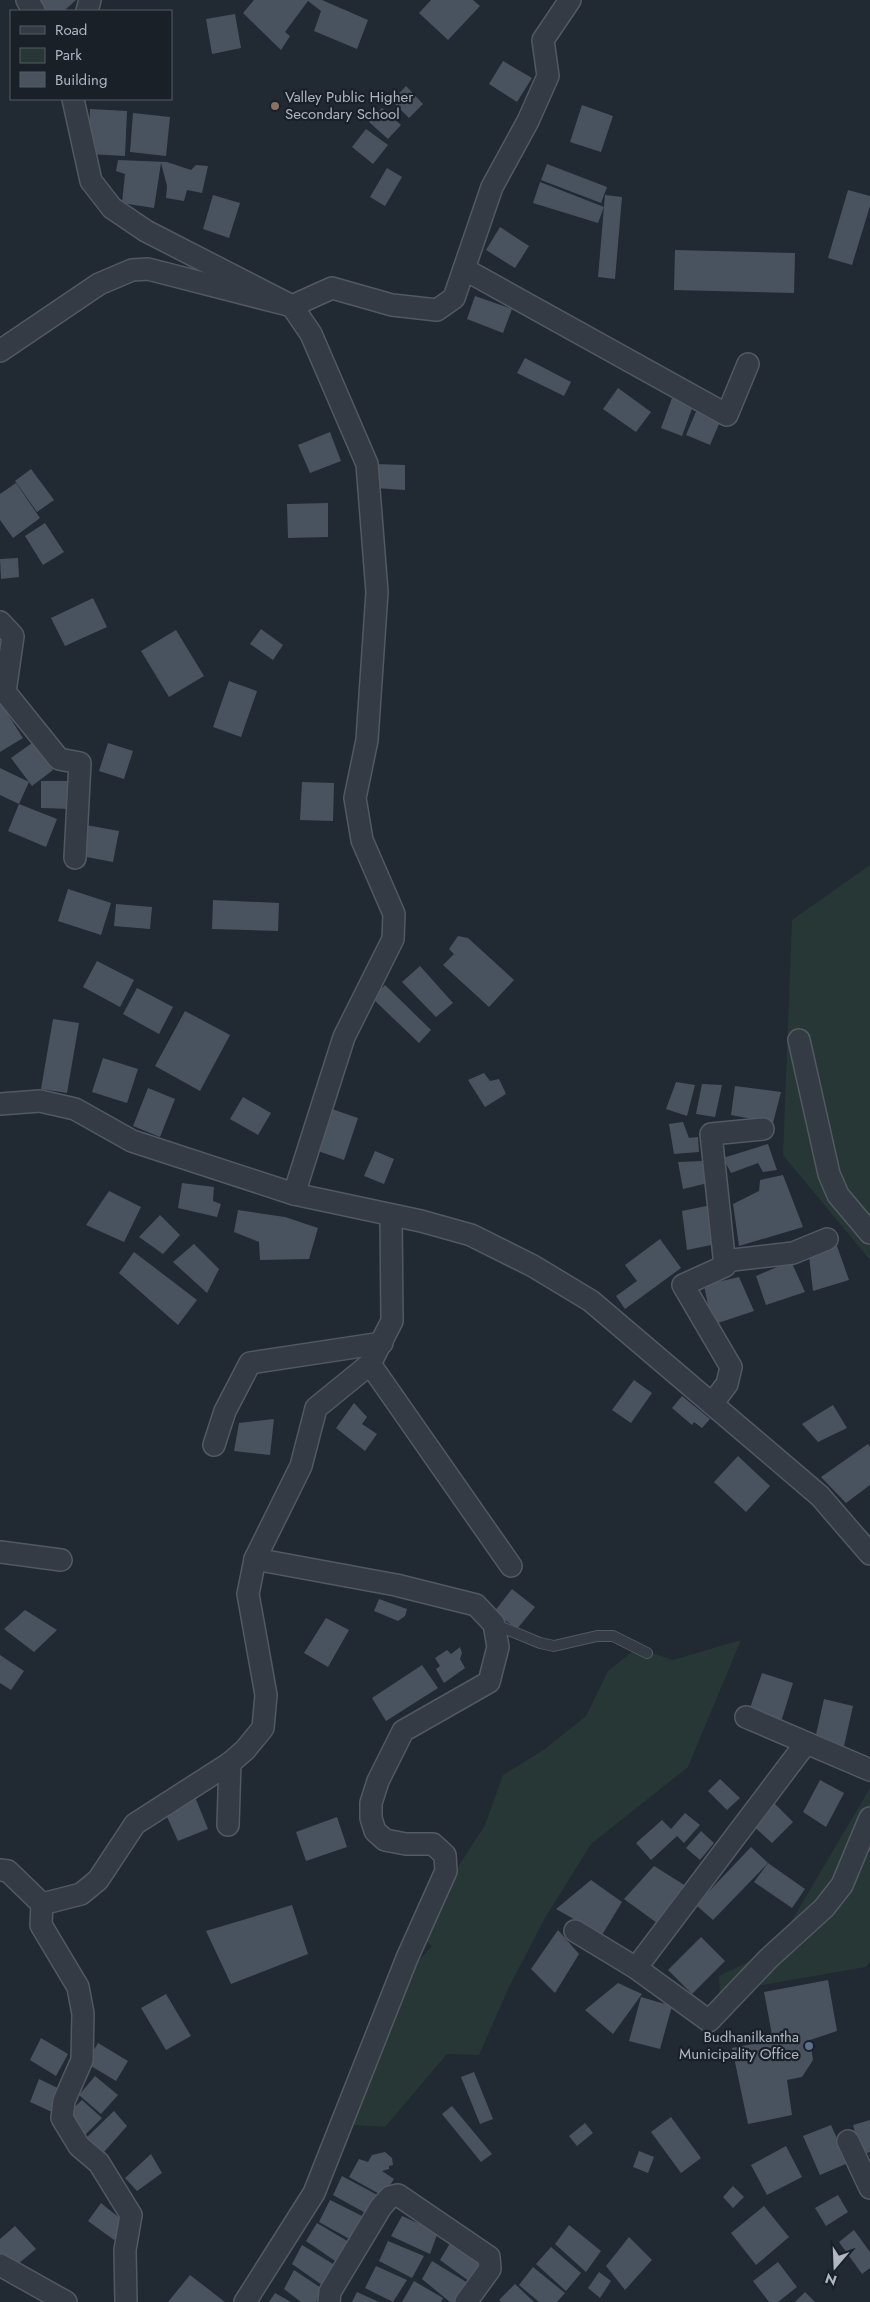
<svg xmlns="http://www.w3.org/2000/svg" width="870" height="2302" font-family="Jost,sans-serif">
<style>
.green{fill:#263736}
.building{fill:#49535f}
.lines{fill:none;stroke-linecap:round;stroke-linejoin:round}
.service-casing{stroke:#525962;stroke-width:12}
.minor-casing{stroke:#525962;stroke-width:24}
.service{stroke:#343b44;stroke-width:10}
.minor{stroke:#343b44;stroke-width:21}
.education-dot{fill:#8d6e63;stroke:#1a2028;stroke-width:2}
.service-dot{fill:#5c6f8a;stroke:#1a2028;stroke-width:2}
.labels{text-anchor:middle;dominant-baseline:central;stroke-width:4.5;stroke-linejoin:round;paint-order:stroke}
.poi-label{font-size:15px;fill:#aeb6c1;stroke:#1a2028;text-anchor:start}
</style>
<rect width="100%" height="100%" fill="#212933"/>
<g class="green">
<polygon points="870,865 870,1260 783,1155 792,920"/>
<polygon points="741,1640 688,1767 591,1844 545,1918 509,1987 479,2055 447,2054 385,2127 353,2125 407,1973 432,1946 423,1938 452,1876 485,1825 503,1775 545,1749 586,1716 608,1671 637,1648 673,1660"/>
<polygon points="870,1788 870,1961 866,1967 756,1986 720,1999 719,1976 775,1949"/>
</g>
<g class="building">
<polygon points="31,0 76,0 64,11 42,11"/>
<polygon points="254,0 322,0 368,20 357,49 314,31 321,11 308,1 285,32 290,36 281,50 243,13"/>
<polygon points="431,0 473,0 480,6 448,40 419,13"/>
<polygon points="235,14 241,48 212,54 206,19"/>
<polygon points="503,61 532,78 517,102 489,84"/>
<polygon points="406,86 423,104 409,118 392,101"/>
<polygon points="582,105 613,116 601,152 570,142"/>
<polygon points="382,108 401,125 388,139 369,122"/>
<polygon points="90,109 127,111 125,156 88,154"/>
<polygon points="133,113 170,117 166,156 130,152"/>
<polygon points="366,129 388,145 373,164 352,147"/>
<polygon points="118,160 167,162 191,170 196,165 208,166 202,193 187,190 184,201 166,198 167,186 161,163 154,208 122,203 125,174 116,171"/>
<polygon points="547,164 607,187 601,203 541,180"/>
<polygon points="387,168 402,177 385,206 370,197"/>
<polygon points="540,182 604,207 598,223 533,203"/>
<polygon points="848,190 870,196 870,206 852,265 828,258"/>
<polygon points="213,195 240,203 229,238 203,229"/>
<polygon points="605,195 622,197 615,279 598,277"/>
<polygon points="500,227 529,246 515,268 486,250"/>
<polygon points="675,250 795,253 794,293 674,290"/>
<polygon points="475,296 512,309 503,333 467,319"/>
<polygon points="525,358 571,382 564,396 517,373"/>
<polygon points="618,388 651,412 636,432 603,409"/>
<polygon points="672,398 693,406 682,436 661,428"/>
<polygon points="698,407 722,417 710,445 686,435"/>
<polygon points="330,432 341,461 310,473 298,445"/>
<polygon points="376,464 405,465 405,490 375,488"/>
<polygon points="31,469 54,500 37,512 15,481"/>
<polygon points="16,483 40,518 13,538 0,520 0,494"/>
<polygon points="328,503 328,537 288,538 287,504"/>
<polygon points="45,523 64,552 43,565 25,536"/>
<polygon points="18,558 19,577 1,579 0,559"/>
<polygon points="93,598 107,627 65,646 51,618"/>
<polygon points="261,629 283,645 273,660 250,644"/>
<polygon points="176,630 204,676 169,697 141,651"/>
<polygon points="229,681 257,691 241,737 213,727"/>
<polygon points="0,702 23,738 0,752"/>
<polygon points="32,743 53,770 32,786 11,758"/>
<polygon points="108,743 133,751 124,779 99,771"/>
<polygon points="0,768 29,782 19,804 0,795"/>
<polygon points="41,781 73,781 72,809 41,808"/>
<polygon points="302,782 334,783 333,821 300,820"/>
<polygon points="19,804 57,819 46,847 8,831"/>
<polygon points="86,825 119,831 113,862 81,856"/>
<polygon points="68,889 111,903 101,935 58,921"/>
<polygon points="213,900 279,903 278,931 212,929"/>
<polygon points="116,904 152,907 150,929 114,926"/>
<polygon points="458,936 468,938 514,980 489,1007 443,965 454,954 449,949"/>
<polygon points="97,961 134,980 120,1007 83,987"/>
<polygon points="420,966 453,1003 436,1017 402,982"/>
<polygon points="385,985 431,1030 419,1043 372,998"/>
<polygon points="137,988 173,1007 159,1034 123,1014"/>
<polygon points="185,1011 230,1035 200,1091 155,1066"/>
<polygon points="53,1019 79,1023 67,1093 41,1089"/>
<polygon points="103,1058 138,1069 127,1103 92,1092"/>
<polygon points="484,1073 490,1081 499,1079 506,1094 485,1107 468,1080"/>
<polygon points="676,1082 695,1085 687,1116 666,1109"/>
<polygon points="702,1084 722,1085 715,1117 696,1114"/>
<polygon points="735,1086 781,1092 773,1123 731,1115"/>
<polygon points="148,1088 175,1099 160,1137 133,1126"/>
<polygon points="243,1097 271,1113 258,1135 230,1119"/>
<polygon points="326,1107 358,1118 344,1160 312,1149"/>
<polygon points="683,1122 689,1138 698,1137 699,1152 674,1154 669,1124"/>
<polygon points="768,1144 777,1170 763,1172 758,1163 731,1173 723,1158"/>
<polygon points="375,1151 394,1159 384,1184 364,1176"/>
<polygon points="703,1161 708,1183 683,1189 678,1162"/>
<polygon points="783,1175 803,1227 739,1246 733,1204 759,1191 760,1180"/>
<polygon points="182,1183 214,1187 213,1201 221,1204 217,1217 178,1208"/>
<polygon points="109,1191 141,1207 124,1242 86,1225"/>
<polygon points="711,1205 716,1244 687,1250 682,1211"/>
<polygon points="238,1210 285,1217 318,1228 309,1259 260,1260 259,1242 234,1232"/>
<polygon points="160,1215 180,1235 163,1254 139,1237"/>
<polygon points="660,1239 681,1268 625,1309 616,1296 637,1281 625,1265"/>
<polygon points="194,1244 219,1269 207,1293 173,1262"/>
<polygon points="837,1246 849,1280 813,1291 809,1256"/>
<polygon points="134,1252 197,1300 178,1325 119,1273"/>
<polygon points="791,1261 805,1292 766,1305 756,1276"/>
<polygon points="739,1277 754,1311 712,1325 704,1285"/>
<polygon points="634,1380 652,1393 631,1423 612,1410"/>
<polygon points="682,1396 710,1419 702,1428 694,1422 692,1425 672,1408"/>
<polygon points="354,1403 367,1417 362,1424 377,1434 365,1451 336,1428"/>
<polygon points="833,1405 847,1428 818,1442 802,1424"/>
<polygon points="274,1419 270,1455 234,1451 239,1423"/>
<polygon points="868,1444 870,1447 870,1485 846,1503 821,1477"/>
<polygon points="738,1456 770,1486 746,1512 714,1482"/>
<polygon points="512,1589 535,1607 517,1629 494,1612"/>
<polygon points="379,1599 407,1609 405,1616 398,1621 374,1611"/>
<polygon points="25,1610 57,1630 34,1652 4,1629"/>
<polygon points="326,1618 349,1630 328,1667 304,1653"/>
<polygon points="460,1647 462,1653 460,1659 465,1668 444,1683 436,1669 440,1666 435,1658 447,1650 451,1654"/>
<polygon points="0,1655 24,1671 11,1690 0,1683"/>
<polygon points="422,1665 438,1688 386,1721 372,1698"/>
<polygon points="762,1673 793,1683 781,1722 749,1711"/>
<polygon points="824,1699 853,1706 844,1746 815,1739"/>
<polygon points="720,1779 740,1798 727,1810 708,1791"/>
<polygon points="820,1780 844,1793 826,1827 803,1812"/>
<polygon points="195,1797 208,1829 178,1841 164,1810"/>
<polygon points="770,1799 793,1822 772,1843 750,1823"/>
<polygon points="685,1813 700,1825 684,1843 677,1836 651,1860 636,1843 662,1820 671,1829"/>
<polygon points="337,1817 347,1847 306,1861 296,1832"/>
<polygon points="701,1831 714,1843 700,1860 686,1848"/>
<polygon points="751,1847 768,1863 713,1920 696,1905"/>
<polygon points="768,1863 805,1889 792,1908 754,1882"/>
<polygon points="654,1866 686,1886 657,1923 624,1899"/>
<polygon points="591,1880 622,1902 602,1935 556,1909"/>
<polygon points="292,1905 308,1954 231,1984 206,1931"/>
<polygon points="558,1930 579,1954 555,1993 531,1969"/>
<polygon points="701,1937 725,1961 692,1994 668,1970"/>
<polygon points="828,1980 837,2031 810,2040 813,2060 802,2077 787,2080 792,2115 748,2124 732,2048 773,2040 764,1992"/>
<polygon points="618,1983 642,1994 613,2034 585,2010"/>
<polygon points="166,1994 191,2036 166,2050 141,2008"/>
<polygon points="641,1997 672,2006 660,2049 629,2041"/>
<polygon points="41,2038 68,2054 56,2076 30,2060"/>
<polygon points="98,2043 128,2061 116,2081 86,2063"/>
<polygon points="474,2072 493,2119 480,2124 461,2077"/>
<polygon points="95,2076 118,2095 101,2114 79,2095"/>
<polygon points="39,2079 64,2091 54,2113 30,2102"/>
<polygon points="82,2100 102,2118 85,2135 65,2116"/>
<polygon points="452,2106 492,2154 481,2162 442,2114"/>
<polygon points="114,2111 127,2126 104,2152 86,2138"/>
<polygon points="671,2117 701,2158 681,2173 651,2132"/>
<polygon points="870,2120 870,2152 861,2155 853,2125"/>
<polygon points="585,2123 593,2133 577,2146 569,2136"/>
<polygon points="831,2125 848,2163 820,2175 803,2136"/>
<polygon points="786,2146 802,2177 767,2195 751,2165"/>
<polygon points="639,2151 654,2157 648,2173 633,2167"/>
<polygon points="385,2152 392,2158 393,2165 389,2166 389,2169 382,2171 394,2179 383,2196 349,2177 359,2159 368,2162 372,2155"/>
<polygon points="151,2154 162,2173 137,2191 125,2178"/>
<polygon points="342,2176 381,2197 369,2215 333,2195"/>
<polygon points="733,2186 744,2197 733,2208 723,2197"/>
<polygon points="838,2195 848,2212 826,2226 815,2208"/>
<polygon points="330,2200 368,2219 355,2242 319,2222"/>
<polygon points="101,2203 127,2224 114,2240 88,2221"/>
<polygon points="764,2206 789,2237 756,2265 731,2233"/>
<polygon points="402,2216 438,2232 430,2254 391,2236"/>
<polygon points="317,2223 354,2245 341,2265 306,2241"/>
<polygon points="569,2225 601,2251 586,2272 555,2244"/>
<polygon points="15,2226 36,2249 12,2269 0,2255 0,2239"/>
<polygon points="854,2230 870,2252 870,2268 862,2274 839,2242"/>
<polygon points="629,2237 652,2260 625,2290 606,2266"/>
<polygon points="452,2240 486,2263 473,2284 440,2260"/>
<polygon points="388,2241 424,2256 412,2278 379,2261"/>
<polygon points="302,2245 338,2267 325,2287 292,2264"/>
<polygon points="551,2247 581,2273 566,2291 536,2264"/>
<polygon points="432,2261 468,2283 456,2302 450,2302 422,2279"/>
<polygon points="778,2262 797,2287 778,2302 769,2302 753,2281"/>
<polygon points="376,2266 407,2280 393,2302 365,2288"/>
<polygon points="533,2267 565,2293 557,2302 539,2302 519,2285"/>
<polygon points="294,2270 324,2290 316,2302 301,2302 284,2289"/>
<polygon points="599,2272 611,2281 600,2298 588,2288"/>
<polygon points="190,2275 225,2302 168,2302"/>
<polygon points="414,2281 443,2298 441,2302 402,2302"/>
<polygon points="515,2284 534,2302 501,2302 499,2300"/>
<polygon points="357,2292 379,2302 352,2302"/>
<polygon points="805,2292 815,2302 795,2302"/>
<polygon points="275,2293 291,2302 269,2302"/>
</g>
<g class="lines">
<g class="service-casing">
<polyline id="service" points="494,1624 540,1643 554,1646 597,1636 613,1636 647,1653"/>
</g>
<g class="minor-casing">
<g id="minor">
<polyline points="27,0 34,11"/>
<polyline points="87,11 90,0"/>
<polyline points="73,99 91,181 112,208 146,231 292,306 311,334 367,464 377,592 367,740 355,798 362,840 394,914 393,939 344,1037 294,1194"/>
<polyline points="464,269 727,415 748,364"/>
<polyline points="0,351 99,284 132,270 148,269 292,306 332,288 392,305 437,310 454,298 492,187 528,121 548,76 543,40 570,0"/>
<polyline points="0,622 13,636 5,692 59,759 80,763 75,858"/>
<polyline points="799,1040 829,1174 838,1195 870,1233"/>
<polyline points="0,1104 40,1101 75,1109 132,1141 294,1194 421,1221 471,1235 533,1266 591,1301 820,1496 870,1554"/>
<polyline points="391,1216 392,1321 370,1364 511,1566"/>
<polyline points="724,1261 793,1253 827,1239"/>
<polyline points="712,1404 727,1384 731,1367 683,1285 725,1266 711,1134 763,1129"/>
<polyline points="214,1445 225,1411 250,1363 382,1343"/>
<polyline points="0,1552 61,1560"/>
<polyline points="746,1717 870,1770"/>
<polyline points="228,1825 230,1763 245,1750 263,1728 266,1695 248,1594 255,1559"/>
<polyline points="0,1870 8,1871 42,1904"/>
<polyline points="575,1931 636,1968 709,2021 768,1959 824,1908 842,1885 870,1818"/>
<polyline points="636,1968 806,1743"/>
<polyline points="848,2141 870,2188"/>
<polyline points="0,2265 66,2302"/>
<polyline points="126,2302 125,2250 131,2215 99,2163 79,2146 62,2118 64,2101 82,2060 83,2014 78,1987 41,1925 42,1904 81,1894 98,1880 135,1824 230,1763"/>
<polyline points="245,2302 314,2193 407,1958 446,1871 445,1855 433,1844 406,1844 385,1840 375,1831 371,1818 371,1803 378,1781 403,1731 489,1682 498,1647 494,1624 476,1605 396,1585 255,1559 301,1466 316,1408 370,1364"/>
<polyline points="329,2302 330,2292 381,2207 390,2197 398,2195 489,2257 490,2269 466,2302"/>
</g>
</g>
<use href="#service" class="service"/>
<use href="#minor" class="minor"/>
</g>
<circle class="education-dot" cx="275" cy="106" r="5"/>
<circle class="service-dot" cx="809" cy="2046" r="5"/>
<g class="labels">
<g class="poi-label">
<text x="285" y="97">Valley Public Higher<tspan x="285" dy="17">Secondary School</tspan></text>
<text x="799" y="2037" text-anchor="end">Budhanilkantha<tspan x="799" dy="17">Municipality Office</tspan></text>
</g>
</g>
<rect x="10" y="10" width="162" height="90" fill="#1a2028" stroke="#555c65"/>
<rect x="20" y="26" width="25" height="8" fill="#343b44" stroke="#555c65"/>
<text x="55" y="35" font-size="15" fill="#aeb6c1">Road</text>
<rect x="20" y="48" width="25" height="15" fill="#263736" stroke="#555c65"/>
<text x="55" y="60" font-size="15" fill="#aeb6c1">Park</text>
<rect x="20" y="72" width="25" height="15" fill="#49535f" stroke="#555c65"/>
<text x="55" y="85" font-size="15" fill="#aeb6c1">Building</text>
<g transform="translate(835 2267) rotate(199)" stroke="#1a2028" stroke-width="4" paint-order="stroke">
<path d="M0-4L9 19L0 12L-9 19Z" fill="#aeb6c1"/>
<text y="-8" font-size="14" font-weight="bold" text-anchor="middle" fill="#aeb6c1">N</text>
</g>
</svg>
